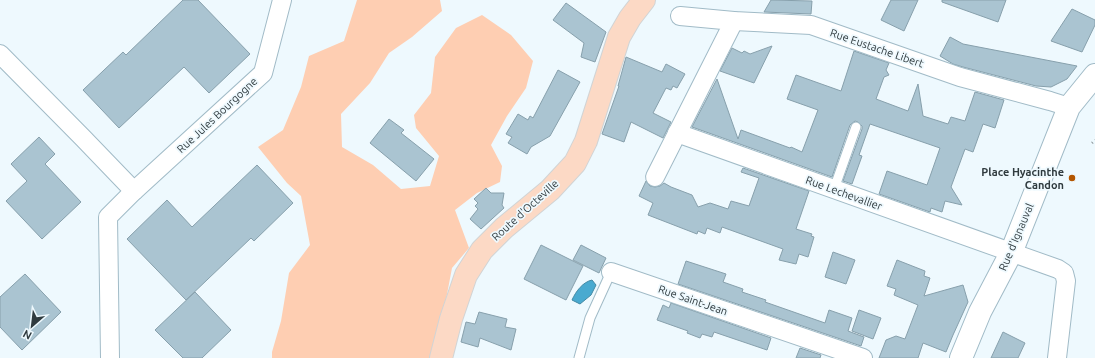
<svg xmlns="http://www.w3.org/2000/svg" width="1095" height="358" font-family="Ubuntu,sans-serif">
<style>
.green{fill:#feceb2}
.water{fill:#49aad0;stroke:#4289a4}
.building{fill:#aac4d1;stroke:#87a0ac}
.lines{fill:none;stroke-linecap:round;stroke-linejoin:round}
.lane-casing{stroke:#a1bbc7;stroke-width:11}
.street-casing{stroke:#a1bbc7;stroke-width:20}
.secondary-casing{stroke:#a1bbc7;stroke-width:24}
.primary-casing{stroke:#d1d4d5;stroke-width:24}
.path{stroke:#899498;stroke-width:2.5;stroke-dasharray:1 3;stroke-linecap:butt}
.lane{stroke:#fff;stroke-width:9}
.street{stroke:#fff;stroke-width:18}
.secondary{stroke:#fff;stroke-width:22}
.primary{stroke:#fcd9c5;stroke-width:22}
.poi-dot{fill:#b35601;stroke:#eef9fe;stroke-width:1.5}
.labels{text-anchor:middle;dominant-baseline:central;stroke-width:3.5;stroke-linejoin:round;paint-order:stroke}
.street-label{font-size:11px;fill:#303b3f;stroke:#eef9fe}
.poi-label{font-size:11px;font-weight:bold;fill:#303b3f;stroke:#eef9fe;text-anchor:end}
</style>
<rect width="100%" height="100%" fill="#eef9fe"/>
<polygon class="green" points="357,0 440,0 442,11 412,37 389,53 370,83 341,114 342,147 373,165 401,189 430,186 439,156 416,128 414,115 431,93 435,57 456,28 482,15 511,35 533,61 526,88 507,116 491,145 502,166 500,182 477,193 455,210 469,248 452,268 444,310 432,358 272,358 272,352 281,321 289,273 310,245 301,196 287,183 258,147 283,130 301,87 309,56 344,41"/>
<path class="water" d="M592 280 596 285 591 295 580 304 572 300C576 291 583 282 592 280Z"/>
<g class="building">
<polygon points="183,0 198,0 250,54 209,93 184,67 119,128 83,90 123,52 126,55"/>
<polygon points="771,0 812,1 811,14 764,12"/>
<polygon points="891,0 918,0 904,31 881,20"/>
<polygon points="942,0 1006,0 998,22 942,2"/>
<polygon points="566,3 606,32 595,62 581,57 584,43 553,20"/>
<polygon points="1072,9 1095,20 1095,25 1082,52 1051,41"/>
<polygon points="950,37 963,44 1077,66 1067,79 1051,87 1036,86 963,67 953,64 940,56"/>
<polygon points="772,46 754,83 720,71 732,48 742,53 744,51 750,54"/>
<polygon points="854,51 889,63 886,70 889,75 884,77 876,99 908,111 918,84 923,116 948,124 951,117 965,121 975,92 1004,100 995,128 983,124 973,152 965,149 951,187 962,205 945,201 942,212 931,208 930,212 879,194 887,171 927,185 940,148 870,124 859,155 862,156 852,184 843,181 862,129 862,126 858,122 855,121 850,125 832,177 692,127 717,79 738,139 741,130 790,148 791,147 802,152 818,110 787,99 796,75 841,91"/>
<polygon points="626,57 662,72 666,64 685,74 677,88 673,86 671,90 666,88 653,113 671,122 663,138 631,122 624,142 602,134 619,86 618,86"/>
<polygon points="558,70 580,82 550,136 531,147 527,154 508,143 512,137 506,134 518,114 528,120 530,116 533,118"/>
<polygon points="389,119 404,130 401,133 434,159 416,181 370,143"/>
<polygon points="39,137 55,154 45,164 81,202 42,239 6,201 27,181 11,164"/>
<polygon points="257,165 293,203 254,241 251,238 186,300 127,239 167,200 192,227"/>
<polygon points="743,168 809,191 796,229 812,234 811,236 814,237 808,257 799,254 796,264 779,260 783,249 722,227 720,233 707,228 705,234 698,231 697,234 648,215 653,203 639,196 646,181 650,186 655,187 660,186 664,183 671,187 692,195 698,207 710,203 728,209 731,201 749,206 759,178 741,172"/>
<polygon points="486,188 491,193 504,193 502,205 504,208 481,229 470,219 478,209 475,206 478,203 474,199"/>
<polygon points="541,245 583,266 566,300 524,279"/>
<polygon points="581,245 606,258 599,273 573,260"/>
<polygon points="833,252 855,260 846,284 825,277"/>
<polygon points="897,260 925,271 924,276 930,278 924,296 963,285 968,302 953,335 946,352 923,343 918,358 879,358 886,340 896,336 905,339 918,305 894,295 896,289 887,286"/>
<polygon points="686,261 726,274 723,282 743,289 742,292 766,300 765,302 825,323 829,310 852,318 848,331 864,337 861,346 678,284"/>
<polygon points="25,274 61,312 22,350 0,327 0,297"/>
<polygon points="195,292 231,330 202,358 183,358 155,330"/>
<polygon points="671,303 771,338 767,350 714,332 712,337 702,334 700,338 687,333 688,331 657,320 663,305 669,308"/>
<polygon points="859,310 881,318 873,339 852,331"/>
<polygon points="479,312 507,319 505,327 516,329 511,350 480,338 478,347 461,342 466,322 475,324"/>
<polygon points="1003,332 1025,343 1018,358 991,358"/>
<polygon points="800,348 821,355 820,358 796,358"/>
</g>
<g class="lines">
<g class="lane-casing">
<g id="lane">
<polyline points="834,189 856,127"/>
<polyline points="579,358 590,318 611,272"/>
</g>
</g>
<g class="street-casing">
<g id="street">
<polyline points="680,16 734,21 811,25 960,77 1050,101 1069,107"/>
<polyline points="0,54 83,138 134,191"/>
<polyline points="677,133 1058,269 1064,273 1066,281 1057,358"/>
<polyline points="655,177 734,21"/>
<polyline points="611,272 863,358"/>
<polyline points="110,358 108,217 134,191 263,73 282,0"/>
</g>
</g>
<g class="secondary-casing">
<polyline id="secondary" points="961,358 980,312 1011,253 1069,107 1095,75"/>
</g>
<g class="primary-casing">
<polyline id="primary" points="441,358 451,319 466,275 482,250 504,228 550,190 575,163 586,141 619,37 630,18 644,0"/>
</g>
<polyline class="path" points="1092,143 1095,140"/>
<use href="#lane" class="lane"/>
<use href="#street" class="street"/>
<use href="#secondary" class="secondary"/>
<use href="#primary" class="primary"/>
</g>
<circle class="poi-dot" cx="1072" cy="178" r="4"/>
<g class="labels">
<g class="street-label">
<text transform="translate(877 48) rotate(19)">Rue Eustache Libert</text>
<text transform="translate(217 115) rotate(-43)">Rue Jules Bourgogne</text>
<text transform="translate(844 193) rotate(20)">Rue Lechevallier</text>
<text transform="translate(525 210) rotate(-42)">Route d'Octeville</text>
<text transform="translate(1016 237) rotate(-67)">Rue d'Ignauval</text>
<text transform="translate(693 300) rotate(19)">Rue Saint-Jean</text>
</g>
<g class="poi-label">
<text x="1064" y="172">Place Hyacinthe<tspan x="1064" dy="13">Candon</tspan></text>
</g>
</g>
<g transform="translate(32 326) rotate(208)" stroke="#eef9fe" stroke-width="3" paint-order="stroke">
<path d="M0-3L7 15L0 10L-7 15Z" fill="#303b3f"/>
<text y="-6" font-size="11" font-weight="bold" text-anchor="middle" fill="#303b3f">N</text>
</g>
</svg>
